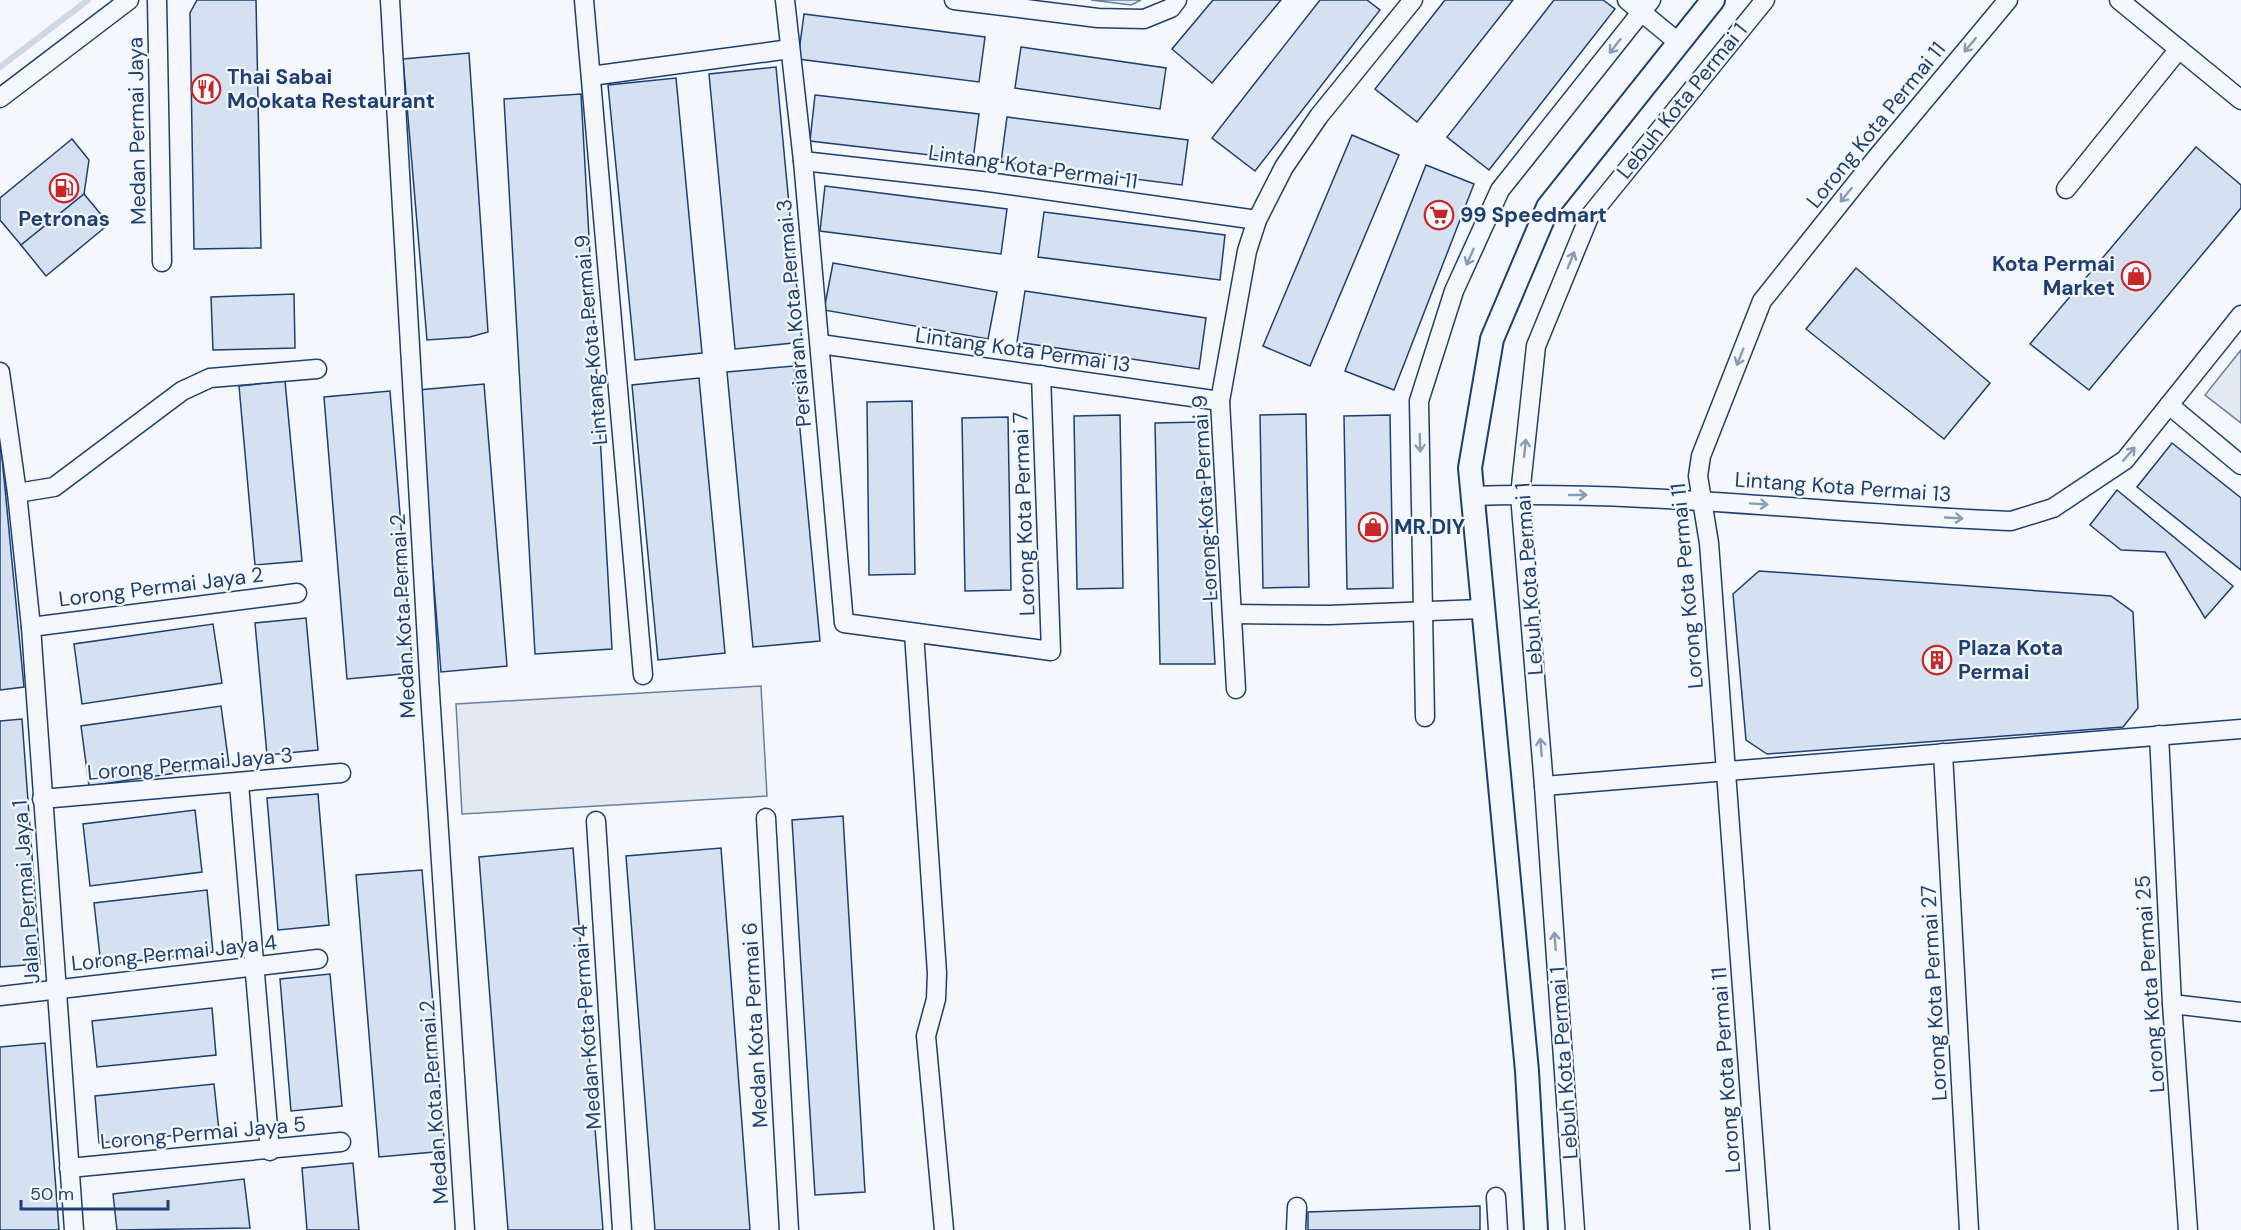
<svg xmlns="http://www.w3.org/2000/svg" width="2241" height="1230" font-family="'DM Sans',sans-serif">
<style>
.green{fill:#e3e9f0;stroke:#687fa3;stroke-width:1.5}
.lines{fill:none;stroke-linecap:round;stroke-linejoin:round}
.stream{stroke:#cfd7e4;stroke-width:6}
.building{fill:#d5e0f0;stroke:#1d3f73;stroke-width:1.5}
.minor-casing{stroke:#1d3f73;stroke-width:21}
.tertiary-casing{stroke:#1d3f73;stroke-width:26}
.minor{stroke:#f4f7fb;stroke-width:18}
.tertiary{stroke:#f4f7fb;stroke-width:22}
.oneway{stroke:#889bb7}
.labels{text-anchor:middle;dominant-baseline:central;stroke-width:4.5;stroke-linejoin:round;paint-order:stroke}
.poi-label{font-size:21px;font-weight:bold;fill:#1d3f73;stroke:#f4f7fb;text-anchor:start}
.street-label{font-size:21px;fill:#1d3f73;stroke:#f4f7fb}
</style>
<rect width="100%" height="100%" fill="#f4f7fb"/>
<g class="green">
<polygon points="1091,0 1141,0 1131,5"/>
<polygon points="2241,350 2241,423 2205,395"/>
<polygon points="761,686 767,796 462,814 456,704"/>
</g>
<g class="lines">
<polyline class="stream" points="0,67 88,0"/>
</g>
<g class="building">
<polygon points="197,0 256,0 261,248 194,249 190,13"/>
<polygon points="1213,0 1281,0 1212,83 1172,49"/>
<polygon points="1320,0 1367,0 1380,10 1255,171 1212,138"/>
<polygon points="1445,0 1513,0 1417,122 1375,89"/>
<polygon points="1554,0 1603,0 1615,9 1489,170 1447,137"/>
<polygon points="804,14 985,37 979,82 798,59"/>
<polygon points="1021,47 1166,68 1160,109 1015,88"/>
<polygon points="469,53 488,332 470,337 427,340 403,59"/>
<polygon points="776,67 802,342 735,349 709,74"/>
<polygon points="676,78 702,353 635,360 608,85"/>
<polygon points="581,94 612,649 535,654 504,99"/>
<polygon points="815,95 979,114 973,160 810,141"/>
<polygon points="1007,117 1188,140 1182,185 1001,162"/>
<polygon points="1352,135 1399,155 1310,366 1263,346"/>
<polygon points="72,139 89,160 84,194 21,245 0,220 0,198"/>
<polygon points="2196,147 2241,185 2241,208 2089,390 2030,344"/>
<polygon points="1426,165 1474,184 1394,390 1345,371"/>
<polygon points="825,186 1007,209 1001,254 820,231"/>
<polygon points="84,194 109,224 46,276 21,245"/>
<polygon points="1044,212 1225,235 1220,280 1038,257"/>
<polygon points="833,263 997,292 988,339 824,310"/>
<polygon points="1856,268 1990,383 1944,439 1806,329"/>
<polygon points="1025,291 1206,318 1199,369 1017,342"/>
<polygon points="294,294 295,348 213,350 211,297"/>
<polygon points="794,366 820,641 753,647 727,372"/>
<polygon points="699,378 725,653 658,660 632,385"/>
<polygon points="285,381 302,561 255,565 239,386"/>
<polygon points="484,384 507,666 441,672 418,390"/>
<polygon points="390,391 413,673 347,679 324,397"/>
<polygon points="912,401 915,574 869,575 867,402"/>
<polygon points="1306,414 1309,587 1263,588 1260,415"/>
<polygon points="1120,415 1123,588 1077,589 1074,416"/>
<polygon points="1390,415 1393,588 1347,589 1344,416"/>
<polygon points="1008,417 1011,590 965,591 962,418"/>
<polygon points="1201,422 1215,664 1160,664 1155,423"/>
<polygon points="0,436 24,687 0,690"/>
<polygon points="2172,443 2241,498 2241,570 2137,487"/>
<polygon points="2117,490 2233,586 2205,618 2165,552 2121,550 2090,525"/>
<polygon points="1759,571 2111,596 2133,612 2138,708 2123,727 1767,754 1746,740 1733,594"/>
<polygon points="306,618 318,750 267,755 255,623"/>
<polygon points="213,624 222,683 82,704 74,644"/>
<polygon points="221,706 229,765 89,786 81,726"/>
<polygon points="22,719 40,964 0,967 0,721"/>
<polygon points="318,794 329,925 278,930 267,798"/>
<polygon points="195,810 202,872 90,886 83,824"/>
<polygon points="843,816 865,1192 815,1195 792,820"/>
<polygon points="573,848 603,1230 508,1230 479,857"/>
<polygon points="721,848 750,1230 655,1230 626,856"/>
<polygon points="422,870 445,1151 379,1157 356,875"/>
<polygon points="207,890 213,952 101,965 94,903"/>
<polygon points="330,974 342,1106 291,1111 280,979"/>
<polygon points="212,1008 216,1055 97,1067 92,1021"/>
<polygon points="45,1043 59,1230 0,1230 0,1047"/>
<polygon points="214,1084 219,1131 99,1143 95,1096"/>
<polygon points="353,1163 359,1230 307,1230 302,1168"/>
<polygon points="244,1179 250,1228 117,1230 113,1194"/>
<polygon points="1480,1206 1480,1230 1308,1230 1308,1212"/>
</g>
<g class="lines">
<g class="minor-casing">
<g id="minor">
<polyline points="157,0 162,262"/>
<polyline points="390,0 430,693 465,1230"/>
<polyline points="584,0 643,675"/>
<polyline points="785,0 803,161 844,623 1051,651 1041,375"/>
<polyline points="954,0 1098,18 1144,19 1171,8 1177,0"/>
<polyline points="1627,0 1679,43"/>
<polyline points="2119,0 2241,100"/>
<polyline points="591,76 790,49"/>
<polyline points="0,98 129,0"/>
<polyline points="803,161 981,181 1257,220"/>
<polyline points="2066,189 2179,49"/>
<polyline points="820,344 1220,401"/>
<polyline points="0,372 17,493 31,627 74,1230"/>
<polyline points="2169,405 2241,465"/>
<polyline points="17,493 54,487 182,391 210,378 317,369"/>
<path d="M1471 496C1652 490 1831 514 2011 521L2053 508 2125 460 2241 315"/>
<polyline points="1233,614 1329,615 1481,609"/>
<polyline points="31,627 297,593"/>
<polyline points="914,633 937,973 936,999 926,1036 944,1230"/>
<polyline points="1236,689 1220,401 1247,251 1257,220 1284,167 1319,116 1413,0"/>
<polyline points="1425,717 1419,401 1454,291 1500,190 1651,0"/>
<polyline points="2159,735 2172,1004 2188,1230"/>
<polyline points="1943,753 1969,1230"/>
<polyline points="239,784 270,1151"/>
<polyline points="1544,786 2241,729"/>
<polyline points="42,799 341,773"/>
<polyline points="766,818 789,1230"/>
<polyline points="596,821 622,1230"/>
<polyline points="0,996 318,959"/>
<polyline points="2172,1004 2241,1012"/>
<polyline points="69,1168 341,1142"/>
<polyline points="1496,1197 1498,1230"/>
<polyline points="1296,1230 1297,1207"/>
<polyline points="1575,1230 1544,786 1520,495 1536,346 1589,217 1765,0"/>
<polyline points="1760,1230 1709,543 1698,476 1701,456 1762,301 1877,157 2008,0"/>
</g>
</g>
<g class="tertiary-casing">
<polyline id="tertiary" points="1536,1230 1527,1071 1470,468 1492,339 1548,207 1713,0"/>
</g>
<use href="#minor" class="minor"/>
<use href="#tertiary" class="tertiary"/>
</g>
<defs><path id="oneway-shaft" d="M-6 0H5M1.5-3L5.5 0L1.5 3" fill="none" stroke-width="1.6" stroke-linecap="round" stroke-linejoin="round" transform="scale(1.5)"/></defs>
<g class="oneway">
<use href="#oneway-shaft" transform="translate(1970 45) rotate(130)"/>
<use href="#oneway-shaft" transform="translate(1615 46) rotate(128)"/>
<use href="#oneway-shaft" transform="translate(1846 195) rotate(129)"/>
<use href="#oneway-shaft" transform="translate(1470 257) rotate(114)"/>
<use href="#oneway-shaft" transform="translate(1571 260) rotate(-68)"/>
<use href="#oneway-shaft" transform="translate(1740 357) rotate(112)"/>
<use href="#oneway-shaft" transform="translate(1420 443) rotate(88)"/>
<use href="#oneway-shaft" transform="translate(1525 448) rotate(-84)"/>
<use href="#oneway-shaft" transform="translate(2129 454) rotate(-49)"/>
<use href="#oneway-shaft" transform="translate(1578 495)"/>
<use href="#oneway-shaft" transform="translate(1759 504) rotate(4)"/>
<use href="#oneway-shaft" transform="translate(1954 518) rotate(3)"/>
<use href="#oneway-shaft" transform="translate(1541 747) rotate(-95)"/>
<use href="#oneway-shaft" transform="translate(1555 941) rotate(-94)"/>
</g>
<defs>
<g id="restaurant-ring" transform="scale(1.5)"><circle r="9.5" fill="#f4f7fb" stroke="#c62828" stroke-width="1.5"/><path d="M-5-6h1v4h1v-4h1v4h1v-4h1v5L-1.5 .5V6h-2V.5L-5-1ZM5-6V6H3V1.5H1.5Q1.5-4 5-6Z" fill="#c62828"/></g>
<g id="fuel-ring" transform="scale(1.5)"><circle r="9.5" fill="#f4f7fb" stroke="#c62828" stroke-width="1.5"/><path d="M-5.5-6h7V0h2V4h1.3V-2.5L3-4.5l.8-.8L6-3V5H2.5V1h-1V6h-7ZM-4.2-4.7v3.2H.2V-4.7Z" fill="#c62828"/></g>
<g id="supermarket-ring" transform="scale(1.5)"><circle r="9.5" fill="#f4f7fb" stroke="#c62828" stroke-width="1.5"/><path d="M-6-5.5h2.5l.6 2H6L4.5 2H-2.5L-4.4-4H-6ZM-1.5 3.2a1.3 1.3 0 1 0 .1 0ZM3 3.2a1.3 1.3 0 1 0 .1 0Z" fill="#c62828"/></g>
<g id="shop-ring" transform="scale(1.5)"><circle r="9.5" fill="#f4f7fb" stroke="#c62828" stroke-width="1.5"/><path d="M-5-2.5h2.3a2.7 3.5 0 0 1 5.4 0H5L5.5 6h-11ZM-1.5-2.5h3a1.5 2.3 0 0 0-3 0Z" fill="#c62828"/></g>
<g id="building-ring" transform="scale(1.5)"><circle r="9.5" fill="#f4f7fb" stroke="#c62828" stroke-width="1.5"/><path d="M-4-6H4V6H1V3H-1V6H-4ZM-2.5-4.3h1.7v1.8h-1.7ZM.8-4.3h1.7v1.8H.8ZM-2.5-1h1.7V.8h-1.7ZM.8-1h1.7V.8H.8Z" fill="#c62828"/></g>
</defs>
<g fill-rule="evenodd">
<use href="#restaurant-ring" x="206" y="89"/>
<use href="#fuel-ring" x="64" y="188"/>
<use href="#supermarket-ring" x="1439" y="215"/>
<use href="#shop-ring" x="2136" y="276"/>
<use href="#shop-ring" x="1373" y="527"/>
<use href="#building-ring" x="1937" y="660"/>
</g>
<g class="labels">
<g class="poi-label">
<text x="227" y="77">Thai Sabai<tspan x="227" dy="24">Mookata Restaurant</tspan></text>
<text x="1460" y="215">99 Speedmart</text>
<text x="64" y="219" text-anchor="middle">Petronas</text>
<text x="2115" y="264" text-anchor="end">Kota Permai<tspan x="2115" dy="24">Market</tspan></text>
<text x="1394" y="527">MR.DIY</text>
<text x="1958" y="648">Plaza Kota<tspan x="1958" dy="24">Permai</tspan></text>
</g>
<g class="street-label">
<text transform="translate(1682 101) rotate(-51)">Lebuh Kota Permai 1</text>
<text transform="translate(1876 125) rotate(-51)">Lorong Kota Permai 11</text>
<text transform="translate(137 131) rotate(-91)">Medan Permai Jaya</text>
<text transform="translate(1033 167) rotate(8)">Lintang Kota Permai 11</text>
<text transform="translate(794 313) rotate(-95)">Persiaran Kota Permai 3</text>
<text transform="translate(591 340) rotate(-95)">Lintang Kota Permai 9</text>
<text transform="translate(1023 350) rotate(8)">Lintang Kota Permai 13</text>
<text transform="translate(1843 487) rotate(4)">Lintang Kota Permai 13</text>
<text transform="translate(1205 498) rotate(-93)">Lorong Kota Permai 9</text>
<text transform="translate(1024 514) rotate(-92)">Lorong Kota Permai 7</text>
<text transform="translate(1529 579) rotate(-94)">Lebuh Kota Permai 1</text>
<text transform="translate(1687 586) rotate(-95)">Lorong Kota Permai 11</text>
<text transform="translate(161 587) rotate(-7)">Lorong Permai Jaya 2</text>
<text transform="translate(403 616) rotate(-93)">Medan Kota Permai 2</text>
<text transform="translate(190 764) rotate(-5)">Lorong Permai Jaya 3</text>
<text transform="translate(26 892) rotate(-94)">Jalan Permai Jaya 1</text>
<text transform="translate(174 953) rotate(-6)">Lorong Permai Jaya 4</text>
<text transform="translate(2150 984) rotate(-94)">Lorong Kota Permai 25</text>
<text transform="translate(1934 993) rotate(-93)">Lorong Kota Permai 27</text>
<text transform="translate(755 1025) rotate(-93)">Medan Kota Permai 6</text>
<text transform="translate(587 1027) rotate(-94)">Medan Kota Permai 4</text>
<text transform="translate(1564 1063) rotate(-94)">Lebuh Kota Permai 1</text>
<text transform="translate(1726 1070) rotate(-94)">Lorong Kota Permai 11</text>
<text transform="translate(434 1102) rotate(-94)">Medan Kota Permai 2</text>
<text transform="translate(203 1133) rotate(-5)">Lorong Permai Jaya 5</text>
</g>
</g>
<path d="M21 1200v9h147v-9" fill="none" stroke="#1d3f73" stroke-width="3"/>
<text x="30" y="1200" font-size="18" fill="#1d3f73" stroke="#f4f7fb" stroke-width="4.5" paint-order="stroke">50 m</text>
</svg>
